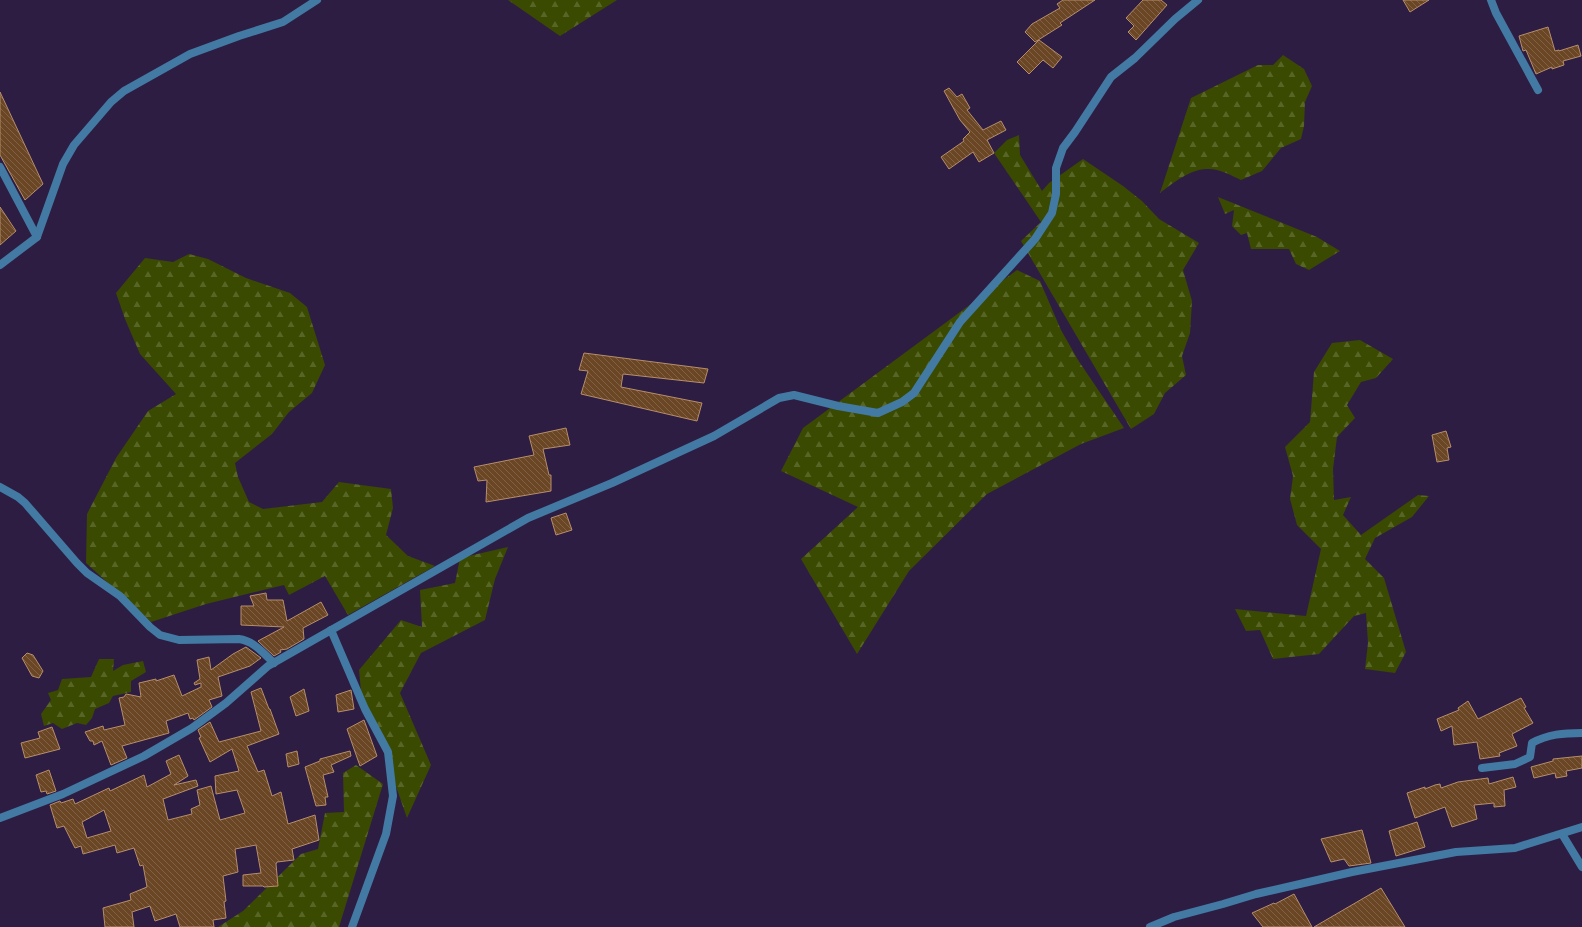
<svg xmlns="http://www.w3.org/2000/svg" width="1582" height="927" font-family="Literata,serif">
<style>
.forest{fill:url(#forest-firs)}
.building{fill:url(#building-back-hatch);stroke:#b68e6a;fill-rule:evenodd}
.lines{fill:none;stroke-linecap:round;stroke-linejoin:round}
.street{stroke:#437aa4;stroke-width:8}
</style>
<defs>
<pattern id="forest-firs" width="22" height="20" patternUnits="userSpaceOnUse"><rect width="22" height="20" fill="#3a4a00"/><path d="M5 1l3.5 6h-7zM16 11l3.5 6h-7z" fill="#576526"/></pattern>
<pattern id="building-back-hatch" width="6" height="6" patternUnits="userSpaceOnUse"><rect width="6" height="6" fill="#6a4624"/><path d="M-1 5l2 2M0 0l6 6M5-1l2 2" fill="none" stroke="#806145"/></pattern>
</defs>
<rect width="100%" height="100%" fill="#2e1d43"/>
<g class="forest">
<polygon points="508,0 617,0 560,36"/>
<path d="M1283 55 1304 69 1312 86 1305 102 1304 126 1301 139 1281 148 1262 171 1241 180C1231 175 1218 168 1206 169 1191 169 1171 184 1160 193L1191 98 1258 65H1273Z"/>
<polygon points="1019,135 1020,155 1042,191 1049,183 1083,159 1123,186 1142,201 1159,219 1199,243 1183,270 1192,301 1190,333 1182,356 1186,375 1165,393 1154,414 1131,429 1021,241 1041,222 994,153 1007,140"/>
<polygon points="1218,197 1317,237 1340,251 1309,270 1296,264 1289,249 1251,249 1247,233 1241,235 1232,226 1234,210 1225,214"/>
<polygon points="189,254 208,259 246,278 290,293 307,307 325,365 312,393 289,412 272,434 235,463 238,477 249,502 263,509 322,502 339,482 391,489 393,508 386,535 408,556 435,566 348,615 325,576 289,595 284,585 206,604 151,622 86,563 87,514 116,458 148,411 176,394 140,354 125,319 116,293 145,258 173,262"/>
<polygon points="1017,270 1040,281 1061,330 1078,360 1124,428 1081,444 987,494 909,571 857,654 801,559 858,507 781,471 803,428"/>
<polygon points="1360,340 1393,359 1376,378 1361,382 1347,405 1355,418 1337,437 1333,469 1334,500 1351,497 1343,515 1361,535 1418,495 1429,496 1412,517 1375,538 1365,559 1384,578 1406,652 1395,673 1365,669 1368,643 1366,613 1354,616 1319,654 1273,659 1260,630 1246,631 1235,609 1306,616 1321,549 1297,525 1290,499 1293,476 1285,447 1310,422 1314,372 1332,343"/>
<polygon points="508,547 495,579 485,620 421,653 400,693 431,765 407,818 377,732 362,701 359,670 401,620 422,627 420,590 455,583 460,558"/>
<polygon points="99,659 114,659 113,671 123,665 143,661 146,672 131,681 131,692 113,696 109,703 95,709 92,718 86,725 77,723 62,729 53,723 44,726 41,714 51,700 48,693 58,690 62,679 91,677"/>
<polygon points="356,765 383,784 339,927 218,927 243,911 301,854 318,849 325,813 344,812 343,773"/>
</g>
<g class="building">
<polygon points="1063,0 1095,0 1060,23 1062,25 1035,42 1025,32 1032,24 1060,8 1057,4"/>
<polygon points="1143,0 1161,0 1167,5 1136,40 1128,32 1134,26 1126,18"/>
<polygon points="1403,0 1429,0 1410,12"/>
<polygon points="1548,27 1555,51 1559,50 1559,51 1578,45 1581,56 1563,61 1564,65 1552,69 1552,67 1536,74 1526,50 1523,51 1519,36"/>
<polygon points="1039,40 1062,57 1053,68 1043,60 1029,74 1017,62"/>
<polygon points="949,88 957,97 962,94 970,108 967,110 983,130 1001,121 1006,130 987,140 994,153 979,162 973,152 949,169 941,157 964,141 963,139 970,132 960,120 944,91"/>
<polygon points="0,92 43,184 25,200 0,155"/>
<polygon points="0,207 16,231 0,245"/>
<polygon points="584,353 708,369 704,383 623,374 621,387 702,403 697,421 581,394 588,371 579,370"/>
<polygon points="566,428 570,445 543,449 549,475 551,475 551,491 486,502 487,480 478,481 474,467 534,455 529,436"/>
<polygon points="1446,431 1451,447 1447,448 1449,460 1437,462 1432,435"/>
<polygon points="566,513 572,530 556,535 551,518"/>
<polygon points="266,593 267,600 283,600 287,621 321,602 328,615 303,628 304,639 287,649 280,650 281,652 274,656 258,641 284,627 241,625 241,606 254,606 250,596"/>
<polygon points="246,647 261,658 250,666 218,677 222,696 209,700 212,707 194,720 193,718 190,719 188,713 166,721 169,733 122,746 127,758 111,765 102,741 94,745 93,741 90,741 85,732 103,726 104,730 125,725 119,698 124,697 126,694 141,697 139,683 156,679 156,681 174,675 182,696 201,687 201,683 195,685 194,683 200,679 197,660 209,657 211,670 233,654"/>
<polygon points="27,653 33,655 43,671 39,678 32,676 22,658"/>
<path d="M261 688 269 709H270L279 734 247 746 258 772 264 770 272 796 281 792 288 824 315 815 319 840 292 849 294 860 277 862 276 864 278 886 264 887 263 886H243V875L261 873 256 845 235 849 238 872 223 876 226 901 224 902 226 918 213 920 214 927H180L176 914 155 921 150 906 132 912 134 927H105L103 908 131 900 130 894 147 887 143 865 140 866 134 848 117 853 115 845 83 854 81 846 75 848 64 826 57 828 50 805 60 801 61 803 73 799 75 804 109 788 110 791 144 775 147 787 171 774 166 761 179 755 188 776 174 785 196 780 198 786 163 799 168 820 192 814 191 809 200 805 197 790 211 786 220 820 245 813 237 790 216 794 215 776 239 771 232 749 210 762 199 738 201 737 198 730 210 722 219 742 261 731 251 692ZM104 810 111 831 87 838 82 822Z"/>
<polygon points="304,689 309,711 296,716 290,697"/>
<polygon points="351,690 354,709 338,712 336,695"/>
<polygon points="1521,698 1526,707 1524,708 1533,723 1512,734 1517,746 1499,753 1500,756 1480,759 1477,742 1454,745 1452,726 1441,731 1437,719 1459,710 1458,708 1468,701 1478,719"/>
<polygon points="364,720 377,756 360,766 347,729"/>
<polygon points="52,727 60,749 25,758 21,743 40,738 38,732"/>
<polygon points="297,751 299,764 288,767 286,754"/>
<polygon points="350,751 351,756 331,765 334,772 323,775 328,797 325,797 326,805 316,806 305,767 320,761 320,759"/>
<polygon points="1582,756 1582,768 1566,771 1567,776 1556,778 1555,773 1534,778 1531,767 1553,761 1553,759"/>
<polygon points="49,770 56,791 47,794 46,791 41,792 36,775"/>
<polygon points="1513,777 1516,787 1504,790 1505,806 1494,807 1494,803 1474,805 1477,819 1452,827 1445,807 1415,818 1407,793 1425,787 1425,789 1435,785 1440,784 1441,788 1458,782 1488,778 1489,784"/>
<polygon points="1417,822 1425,847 1396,856 1389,831"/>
<polygon points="1362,830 1371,863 1349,866 1344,859 1331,862 1321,839"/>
<polygon points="1381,888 1405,927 1314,927"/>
<polygon points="1294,894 1312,927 1263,927 1252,913 1274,903 1275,904"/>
</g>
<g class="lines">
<g class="street">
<polyline points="1491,0 1496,13 1538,90"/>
<polyline points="0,167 37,237 0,265"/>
<polyline points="37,237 63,164 74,145 111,102 124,91 190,54 239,36 283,22 317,0"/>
<path d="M0 487 18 497 25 503 77 563 87 573 120 596 150 627 160 635 179 640 239 639C254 641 263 653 274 663"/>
<polyline points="331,630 365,709 388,752 393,796 386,834 352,927"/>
<path d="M1482 768 1515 764 1530 757 1532 743C1548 734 1564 733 1582 733"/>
<polyline points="0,818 63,794 144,756 192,728 226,703 268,666 528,518 612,483 714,436 779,398 794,395 838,406 878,413 902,402 914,393 960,322 1035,239 1052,213 1056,194 1056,168 1063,148 1075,132 1111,77 1135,58 1175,19 1198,0"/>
<polyline points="1562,834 1582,867"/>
<polyline points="1150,927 1174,917 1223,904 1256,894 1352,872 1456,852 1515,848 1582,827"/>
</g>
</g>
</svg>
